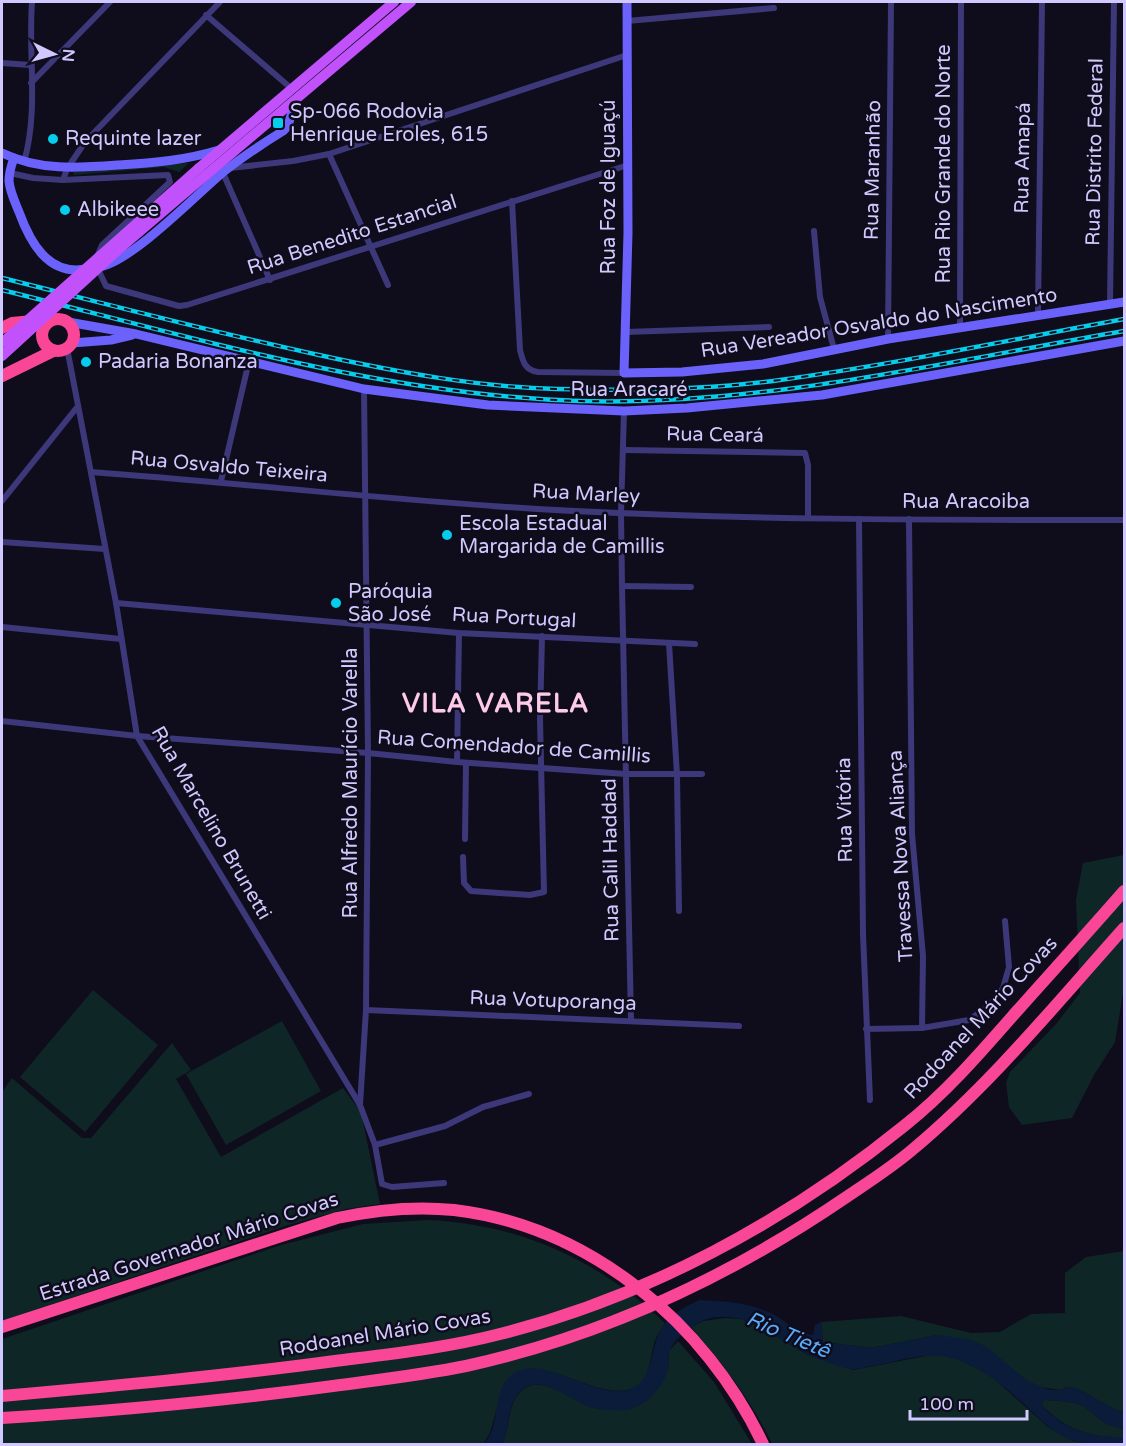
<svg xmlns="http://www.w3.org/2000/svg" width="1126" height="1446" font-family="'Varela Round',sans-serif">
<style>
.green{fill:#0f2626}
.water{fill:#0b1c3b}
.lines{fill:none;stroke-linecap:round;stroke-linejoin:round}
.street{stroke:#3c387a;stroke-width:6}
.secondary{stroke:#6a62fb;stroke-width:9}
.primary{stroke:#c152fb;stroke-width:10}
.highway{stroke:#fa4697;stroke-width:12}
.rail-casing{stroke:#06cdec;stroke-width:4.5}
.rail{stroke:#0f0c1c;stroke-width:2;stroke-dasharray:7;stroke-linecap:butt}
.primary-bridge{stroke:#c152fb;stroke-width:10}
.highway-bridge{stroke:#fa4697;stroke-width:12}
.poi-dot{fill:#06cdec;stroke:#0f0c1c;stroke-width:2}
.labels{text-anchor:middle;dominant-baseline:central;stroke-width:5;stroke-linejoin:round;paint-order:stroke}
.poi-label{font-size:20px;fill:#d0c8fe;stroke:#0f0c1c;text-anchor:start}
.street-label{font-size:20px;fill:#d0c8fe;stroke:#0f0c1c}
.water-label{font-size:21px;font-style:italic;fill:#59abfb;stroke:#0f0c1c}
.district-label{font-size:26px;font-weight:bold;letter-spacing:1.5px;fill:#fecae9;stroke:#0f0c1c}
</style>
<rect width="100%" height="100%" fill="#0f0c1c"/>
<g class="green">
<polygon points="189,163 179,172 164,167 74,175 73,172"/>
<polygon points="1124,855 1124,987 1115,1042 1094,1075 1072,1118 1022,1125 1009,1107 1006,1083 1010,1072 1057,1023 1080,993 1076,900 1083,863"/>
<polygon points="93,990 158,1045 85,1132 20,1077"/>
<polygon points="282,1021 321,1091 226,1145 186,1074"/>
<polygon points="172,1043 191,1070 176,1079 221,1157 343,1088 361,1112 380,1204 346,1209 288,1225 2,1321 2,1092 12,1078 82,1138 91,1138"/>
<path d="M428 1220C520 1224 598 1260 665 1323 661 1330 656 1336 654 1344 651 1355 650 1369 644 1379 623 1409 569 1373 543 1370 534 1369 513 1379 504 1383L490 1433 483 1444H2V1339L281 1245 363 1224Z"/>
<polygon points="1124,1251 1124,1412 1116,1410 1078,1389 1067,1387 1060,1390 1041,1387 1027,1381 987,1348 938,1335 871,1348 823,1342 821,1322 901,1316 971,1333 1000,1332 1031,1314 1065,1313 1065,1273 1086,1257"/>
<path d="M725 1318 741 1319 761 1327 806 1354 853 1370 936 1354 960 1360 989 1374 1048 1427 1073 1441 1096 1444H772C752 1401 723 1364 691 1327L703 1321Z"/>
<path d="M678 1341 714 1382 752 1444H503C509 1429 508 1409 517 1396 536 1368 570 1400 591 1407 604 1411 620 1409 633 1408L668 1369 669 1351Z"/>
<path d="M1044 1400C1053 1400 1077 1402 1083 1406 1091 1411 1098 1419 1107 1424 1113 1427 1119 1426 1124 1431L1123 1437C1090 1438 1064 1429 1041 1404Z"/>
</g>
<path class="water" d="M700 1300C725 1301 748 1303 771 1313 786 1320 796 1334 813 1335L815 1325 821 1322 823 1342 871 1348 938 1335 971 1340 987 1347 1027 1381 1050 1390H1060L1067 1387 1078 1389 1116 1410 1124 1412V1431C1119 1426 1113 1427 1107 1424 1098 1419 1091 1411 1083 1406 1077 1402 1053 1400 1044 1400L1041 1404C1061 1429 1092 1438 1123 1437L1124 1435V1444C1108 1444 1091 1445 1075 1441 1054 1436 1040 1418 1024 1404 1005 1387 985 1370 961 1361 933 1349 901 1361 872 1366 865 1367 857 1370 850 1369 836 1366 821 1360 807 1354 776 1339 745 1308 707 1319 694 1323 675 1337 670 1351 667 1356 669 1363 668 1369 664 1385 650 1403 633 1408 623 1412 603 1410 593 1408 571 1402 535 1366 516 1397 507 1411 509 1429 503 1444H483C503 1428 489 1387 516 1372 547 1355 598 1402 631 1389 656 1379 649 1340 666 1322 675 1312 688 1305 700 1300Z"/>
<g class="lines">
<g class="street">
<polyline points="206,15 292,89"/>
<polyline points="627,21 774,8"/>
<polyline points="2,63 30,65"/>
<polyline points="31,83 110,2"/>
<polyline points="329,154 388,285"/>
<path d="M24 162C39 110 28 55 32 2"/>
<polyline points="230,168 293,161 329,154 627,55"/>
<polyline points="10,173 33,178 63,180 168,175 170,182 102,245 97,257"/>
<polyline points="223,173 270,280"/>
<polyline points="63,180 67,169 85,142 220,2"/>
<path d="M512 201 520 350C523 362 525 370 538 372L624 373"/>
<polyline points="814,231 820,297 834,349"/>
<polyline points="97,267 106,286 179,306 187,305 628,165"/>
<polyline points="1110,304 1114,2"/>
<polyline points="1038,314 1042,2"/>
<polyline points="960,327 961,2"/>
<polyline points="626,332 769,327"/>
<polyline points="888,339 891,2"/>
<polyline points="67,348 116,603 137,736 360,1105 375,1145 382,1184 392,1187 444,1183"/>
<polyline points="624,411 621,513 622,586 631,1021"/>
<polyline points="624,450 805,453 808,465 808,518"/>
<path d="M91 472C240 483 388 500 537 509 733 520 929 520 1124 520"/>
<polyline points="221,481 249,361"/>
<polyline points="2,501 78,406"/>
<polyline points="859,519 863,934 870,1100"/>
<polyline points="909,519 912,834 923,956 922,1028 969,1020 989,1006 1003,988 1009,967 1005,921"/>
<polyline points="2,542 105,549"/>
<polyline points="622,586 691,587"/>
<polyline points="116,603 459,633 695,644"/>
<polyline points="2,627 121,639"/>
<polyline points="669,643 677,775 679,911"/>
<polyline points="2,721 137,736 368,753 457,762 626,774 702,774"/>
<polyline points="457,762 459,633"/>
<polyline points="465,839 466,763"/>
<polyline points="463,857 464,883 471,891 530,895 544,892 540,719 542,636"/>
<polyline points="366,1010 739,1026"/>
<polyline points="866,1029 922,1028"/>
<polyline points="360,1105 366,1010 368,753 364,389"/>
<polyline points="375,1145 445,1126 483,1107 529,1094"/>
</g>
<g class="secondary">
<polyline points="627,2 628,233 624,373 682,372 763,364 888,339 1124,302"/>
<path d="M2 153C40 171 78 168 119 165 154 163 186 160 219 150"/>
<path d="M14 158C11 166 9 173 9 181 10 192 15 202 19 212 30 242 48 276 86 269"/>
<path d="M99 267C131 262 195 196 222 173 241 158 262 144 283 131L288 126 295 101"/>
<polyline points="68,322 136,334 364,389 488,405 624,411 687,408 822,395 1124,341"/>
<polyline points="72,343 111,340 132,335"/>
</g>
<g class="primary">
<polyline points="199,168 394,2"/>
<polyline points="206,175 411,2"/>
</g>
<g class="highway">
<circle cx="58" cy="335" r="16"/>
<polyline points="2,328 12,323 33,321"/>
<polyline points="2,376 53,351"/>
<path d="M2 1327 337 1218C375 1210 415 1206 454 1210 589 1226 706 1323 763 1444"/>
</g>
<g class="rail-casing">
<g id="rail">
<path d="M2 278C107 304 212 332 319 355 397 372 477 387 557 389 631 391 707 390 780 380 896 364 1010 340 1124 319"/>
<path d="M2 290C192 337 383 395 580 401 764 406 944 362 1124 331"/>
</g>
</g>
<use href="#rail" class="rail"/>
<g class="primary-bridge">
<polyline points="2,343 199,168"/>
<polyline points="2,356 118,250 206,175"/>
</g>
<g class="highway-bridge">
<path d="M2 1396C113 1386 224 1376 335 1361 390 1354 446 1348 500 1334 647 1297 787 1221 904 1126 946 1093 982 1051 1017 1011 1053 971 1089 931 1124 891"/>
<path d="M2 1418C112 1411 223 1401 333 1386 377 1380 422 1375 466 1366 603 1336 729 1277 845 1198 867 1183 891 1168 912 1150 991 1084 1056 1004 1124 928"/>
</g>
</g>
<g class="poi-dot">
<rect x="272" y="117" width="12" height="12" rx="3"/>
<circle cx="53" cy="139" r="6"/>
<circle cx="65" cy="210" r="6"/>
<circle cx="86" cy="362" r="6"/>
<circle cx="447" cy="535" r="6"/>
<circle cx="336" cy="603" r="6"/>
</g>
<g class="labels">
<g class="poi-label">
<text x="290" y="112">Sp-066 Rodovia<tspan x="290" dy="23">Henrique Eroles, 615</tspan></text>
<text x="65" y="139">Requinte lazer</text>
<text x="77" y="210">Albikeee</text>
<text x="98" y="362">Padaria Bonanza</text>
<text x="459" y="524">Escola Estadual<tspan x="459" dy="23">Margarida de Camillis</tspan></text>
<text x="348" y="592">Paróquia<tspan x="348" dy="23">São José</tspan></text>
</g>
<g class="street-label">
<text transform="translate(1095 152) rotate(-89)">Rua Distrito Federal</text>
<text transform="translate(1023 158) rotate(-89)">Rua Amapá</text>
<text transform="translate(944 164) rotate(-90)">Rua Rio Grande do Norte</text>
<text transform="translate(873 170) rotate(-89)">Rua Maranhão</text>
<text transform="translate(609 187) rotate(-90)">Rua Foz de Iguaçú</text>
<text transform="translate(352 235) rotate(-18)">Rua Benedito Estancial</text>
<text transform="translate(879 323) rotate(-9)">Rua Vereador Osvaldo do Nascimento</text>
<text x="629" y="390">Rua Aracaré</text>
<text transform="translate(715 435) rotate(1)">Rua Ceará</text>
<text transform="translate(229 467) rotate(5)">Rua Osvaldo Teixeira</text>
<text transform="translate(586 494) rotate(3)">Rua Marley</text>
<text x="966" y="502">Rua Aracoiba</text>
<text transform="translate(514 618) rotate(3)">Rua Portugal</text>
<text transform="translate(514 747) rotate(4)">Rua Comendador de Camillis</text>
<text transform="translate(351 783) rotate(-90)">Rua Alfredo Maurício Varella</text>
<text transform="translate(845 810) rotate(-91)">Rua Vitória</text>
<text transform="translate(211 823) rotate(60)">Rua Marcelino Brunetti</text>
<text transform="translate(901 856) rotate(-93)">Travessa Nova Aliança</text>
<text transform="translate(611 860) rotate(-91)">Rua Calil Haddad</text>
<text transform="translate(553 1001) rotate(2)">Rua Votuporanga</text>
<text transform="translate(981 1018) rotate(-47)">Rodoanel Mário Covas</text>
<text transform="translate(189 1247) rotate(-18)">Estrada Governador Mário Covas</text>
<text transform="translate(385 1333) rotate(-9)">Rodoanel Mário Covas</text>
</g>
<g class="water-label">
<text transform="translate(788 1335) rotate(23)">Rio Tietê</text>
</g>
<g class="district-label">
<text x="496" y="703">VILA VARELA</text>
</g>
</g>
<rect width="1126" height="1446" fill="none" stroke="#d0c8fe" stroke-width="6"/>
<g transform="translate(54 54) rotate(95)" stroke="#0f0c1c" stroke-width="4.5" paint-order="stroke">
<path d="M0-4.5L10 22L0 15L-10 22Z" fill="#d0c8fe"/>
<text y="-9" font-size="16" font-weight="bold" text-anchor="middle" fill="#d0c8fe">N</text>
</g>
<path d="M910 1410v9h117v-9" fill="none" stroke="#d0c8fe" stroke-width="3"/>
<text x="919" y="1410" font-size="18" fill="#d0c8fe" stroke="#0f0c1c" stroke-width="4.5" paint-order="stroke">100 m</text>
</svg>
